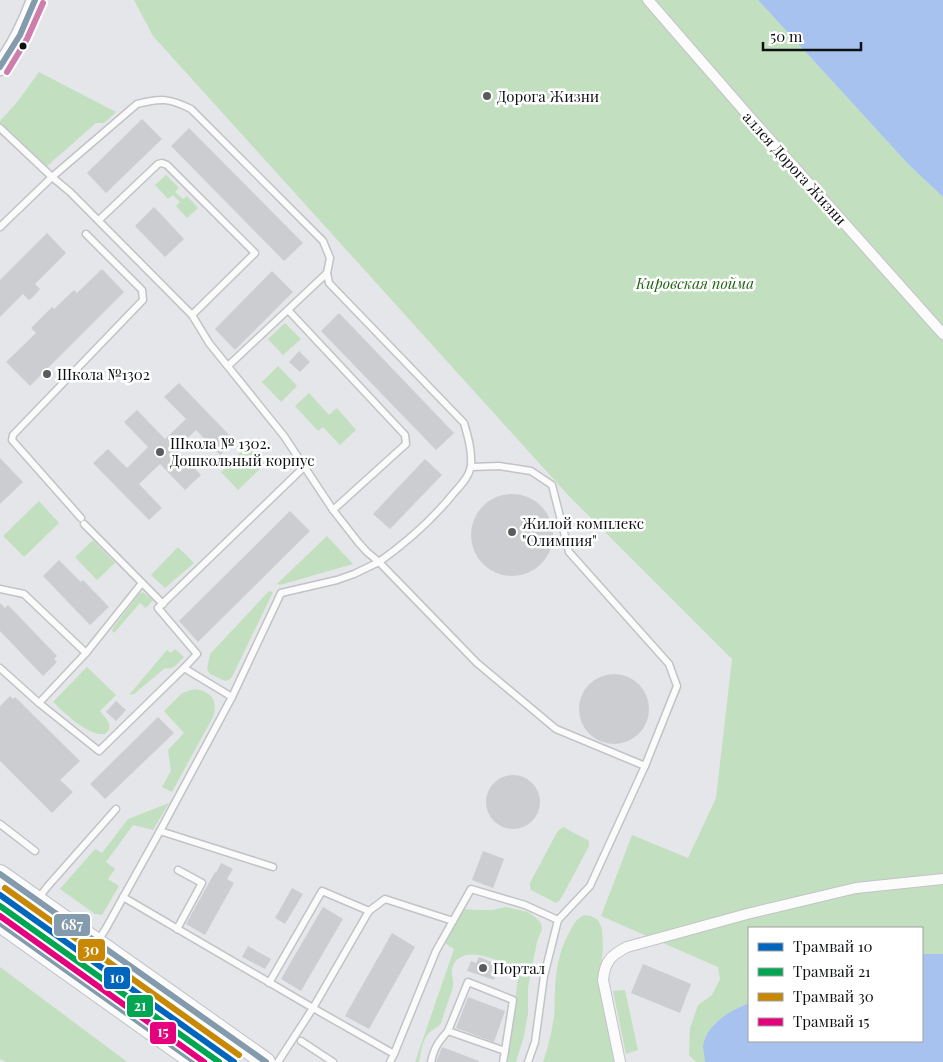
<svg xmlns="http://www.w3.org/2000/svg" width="943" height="1062" font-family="'Playfair Display',serif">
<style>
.green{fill:#c2e0c0}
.water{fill:#a8c2ef}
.building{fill:#cbcdd0}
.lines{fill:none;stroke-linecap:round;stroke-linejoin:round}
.service-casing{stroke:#c2c3c6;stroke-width:9}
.pedestrian-casing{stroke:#c2c3c6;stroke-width:12}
.tertiary-casing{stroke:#c2c3c6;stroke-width:19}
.secondary-casing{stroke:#c2c3c6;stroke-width:20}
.service{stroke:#fbfbfc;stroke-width:6}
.pedestrian{stroke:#fbfbfc;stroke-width:10}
.tertiary{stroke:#fbfbfc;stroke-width:16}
.secondary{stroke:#fbfbfc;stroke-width:18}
.bus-1-casing{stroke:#fff;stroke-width:10}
.bus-2-casing{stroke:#fff;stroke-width:10}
.bus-1{stroke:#839bac;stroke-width:6}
.bus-2{stroke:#cf7eac;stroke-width:6}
.tram-1-casing{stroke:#fff;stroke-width:10}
.tram-2-casing{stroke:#fff;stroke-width:10}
.tram-3-casing{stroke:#fff;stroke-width:10}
.tram-4-casing{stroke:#fff;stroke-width:10}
.tram-1{stroke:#0065bd;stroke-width:6}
.tram-2{stroke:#00a651;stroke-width:6}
.tram-3{stroke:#c88804;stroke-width:6}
.tram-4{stroke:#e5007d;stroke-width:6}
.bus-dot{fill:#0e1012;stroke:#fff;stroke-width:2}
.poi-dot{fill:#595b5d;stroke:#fff;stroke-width:2}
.labels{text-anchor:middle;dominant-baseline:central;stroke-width:5;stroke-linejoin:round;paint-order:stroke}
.poi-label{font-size:15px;fill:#0e1012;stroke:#fff;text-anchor:start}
.street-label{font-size:15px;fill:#0e1012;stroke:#fff}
.park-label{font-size:15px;font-style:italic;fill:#206413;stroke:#fff}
.line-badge{stroke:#fff;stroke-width:2}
.badge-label{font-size:14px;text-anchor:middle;font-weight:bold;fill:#fff}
</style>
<rect width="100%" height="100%" fill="#e4e6e9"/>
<g class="green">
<path d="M134 0H758L909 165 943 197V954H922V928H749V1003C739 1007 718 1018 712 1027 708 1033 707 1050 705 1058V1062H696L689 1055 690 1028 698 1005 712 995 720 979 718 967 601 916 632 835 688 858 716 798 732 659 567 494 153 36Z"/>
<polygon points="39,72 116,112 104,123 96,123 47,166 0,124 0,121 18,101"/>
<polygon points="166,175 179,188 175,192 183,199 187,196 198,208 187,218 176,206 180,202 173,195 168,199 155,185"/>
<polygon points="285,323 301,339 283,355 268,339"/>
<polygon points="278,366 297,386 281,402 262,382"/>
<polygon points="309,393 329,415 337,408 356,430 340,445 323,427 318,431 295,406"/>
<polygon points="247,446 265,464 238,490 221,472"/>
<polygon points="39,501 59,523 24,557 3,536"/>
<polygon points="327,536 353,564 280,585 277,584"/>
<polygon points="93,540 115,563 97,580 75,557"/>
<polygon points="178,547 194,563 165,588 151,575"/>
<polygon points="269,591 273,592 232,677 229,680 225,681 210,674 207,669 210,654"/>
<polygon points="142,592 144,593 153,600 146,608 140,603 114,633 112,631 113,628 139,594"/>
<path d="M175 649 184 657C178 662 174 671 165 668L134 694 129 695 167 650 171 653Z"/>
<path d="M87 667 116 695 100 711C106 719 115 726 105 734 87 736 65 713 53 702Z"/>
<path d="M195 689C212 692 218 700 213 717L172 792 162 787 171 771 168 750 184 733 164 711 182 693Z"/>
<polygon points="169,803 153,830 133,825 106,862 115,869 108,879 119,886 102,915 95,914 60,889 95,849 102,853 128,819"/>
<polygon points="563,827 589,841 589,846 563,895 560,900 556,903 531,890 530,888 530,883 556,834 559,830"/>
<path d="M506 907 528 912 535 917 541 923 542 929 537 942 528 988V1014L524 1036 516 1062H506L518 979C512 966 500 961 487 957 476 953 458 952 453 966 450 973 454 979 453 985 453 989 451 993 450 996 447 1005 444 1014 441 1023 438 1028 432 1029 428 1034 422 1041 421 1053 419 1062H415L454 949 445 943 463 909 478 910H492Z"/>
<path d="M584 915 591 916 598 920 602 929 603 947 600 979 617 1062H543C548 1047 552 1032 554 1016 555 1009 554 1001 555 993 555 973 559 950 569 933 573 925 576 919 584 915Z"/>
<polygon points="0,967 126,1061 127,1062 6,1062 0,1059"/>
<polygon points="625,990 638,1050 626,1054 613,991"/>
</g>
<g class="water">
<polygon points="758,0 943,0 943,197 909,165"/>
<path d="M922 954H943V1062H705C705 1057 703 1051 703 1046 707 1023 730 1011 749 1003V1041H922Z"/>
</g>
<g class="building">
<polygon points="142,119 162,139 106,193 87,173"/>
<polygon points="189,128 303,243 284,261 171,146"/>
<polygon points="154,207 184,239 165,257 135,226"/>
<polygon points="47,233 66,253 35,284 40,289 32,298 29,300 23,294 0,317 0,280"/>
<polygon points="102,269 124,292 30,386 6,362 36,333 31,328 52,307 54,309 74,290 77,293"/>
<polygon points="272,271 293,292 235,350 215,329"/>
<polygon points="339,313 454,433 436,450 321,331"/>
<polygon points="299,351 310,362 300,372 289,362"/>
<polygon points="179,383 235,441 220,455 196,430 176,449 201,475 185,490 160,464 139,484 162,508 149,520 93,463 108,449 127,468 148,447 124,422 137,410 165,439 186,419 164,397"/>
<polygon points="0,458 23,482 0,504"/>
<polygon points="425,459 442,475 390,529 373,514"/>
<circle cx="512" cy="535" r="41"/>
<polygon points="290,511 310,531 198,642 179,621"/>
<polygon points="59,560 81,582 83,580 109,607 90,625 43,576"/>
<polygon points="0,603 5,608 8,605 57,656 54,659 57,662 43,676 0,631"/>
<circle cx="614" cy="709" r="35"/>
<polygon points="10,696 13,699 15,697 80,761 60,780 73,792 52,813 0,761 0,706"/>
<polygon points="116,701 126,710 116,721 106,712"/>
<polygon points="158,717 174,733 105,799 90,784"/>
<circle cx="513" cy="802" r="27"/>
<polygon points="483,851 504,859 493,888 472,880"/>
<polygon points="221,863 233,869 227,879 234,883 205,935 186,924 215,872 216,873"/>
<polygon points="292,888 303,894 285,924 275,918"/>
<polygon points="323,907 343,919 301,991 281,979"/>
<polygon points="392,933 415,947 369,1029 345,1016"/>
<polygon points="248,946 271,959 265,969 242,957"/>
<polygon points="479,957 499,965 494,980 467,971 471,961 476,963"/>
<polygon points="643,964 691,984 680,1013 631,993"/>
<polygon points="468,997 505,1011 494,1042 456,1028"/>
<polygon points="442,1047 479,1061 479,1062 436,1062"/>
</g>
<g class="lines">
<g class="service-casing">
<g id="service">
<polyline points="0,128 52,177 70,192 192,315 209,343 284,436 333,510 358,542 367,552 379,562 354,574 337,580 281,593 232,697 160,831"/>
<polyline points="99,220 158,164 162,163 167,165 255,253 192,315"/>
<path d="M0 227 52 177 137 104C161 98 169 98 191 109L323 241 330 258 327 273 329 283 464 423C468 437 472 450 471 465 470 476 460 486 453 494 432 520 407 542 379 562L477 663 556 729 645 766"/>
<polyline points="288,310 405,435 406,444 333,510"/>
<polyline points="228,366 327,273"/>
<polyline points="471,467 499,466 531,471 552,485 569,552 669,664 677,686 645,766 590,886 558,920 544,976 535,1042 528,1062"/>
<polyline points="81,518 12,440 13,435 143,300 142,290 86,234"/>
<polyline points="84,524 163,604"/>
<polyline points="0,589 24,594 86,653 142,583"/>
<polyline points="0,668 39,703 99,751 184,668 232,697"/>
<polyline points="184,668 197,654 158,608 304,467"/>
<polyline points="39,703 86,653"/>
<polyline points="0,824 35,851"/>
<polyline points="123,897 313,1008 278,1062"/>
<polyline points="38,899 47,887 116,809"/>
<polyline points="369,911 385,899 453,921"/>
<polyline points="177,929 202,883 178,870"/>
<polyline points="75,975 105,930 160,831 273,867"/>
<polyline points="269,983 322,891 369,911 313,1008 394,1054 436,951 471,889 525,905 558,920"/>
<polyline points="448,1031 468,982 513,1000 505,1051"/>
<polyline points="301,1041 333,1062"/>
<polyline points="390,1062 394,1054"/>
<path d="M431 1062C434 1048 438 1042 448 1031L505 1051 503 1062"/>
</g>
</g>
<g class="pedestrian-casing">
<g id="pedestrian">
<polyline points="648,0 747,114 943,334"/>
<path d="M620 1062 603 980C605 961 611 955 627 947L747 914 856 888 943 879"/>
</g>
</g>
<g class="tertiary-casing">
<path id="tertiary" d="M0 67C15 47 26 24 35 0"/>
</g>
<g class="secondary-casing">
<g id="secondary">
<polyline points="0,874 266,1062"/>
<polyline points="0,923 195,1062"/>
</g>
</g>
<use href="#service" class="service"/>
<use href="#pedestrian" class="pedestrian"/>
<use href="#tertiary" class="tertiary"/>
<use href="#secondary" class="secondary"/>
<g class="bus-1-casing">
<g id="bus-1">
<polyline points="0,67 20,35 35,0"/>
<polyline points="0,874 266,1062"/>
<polyline points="0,923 195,1062"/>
</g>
</g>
<g class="bus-2-casing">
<polyline id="bus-2" points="7,72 27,39 43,3"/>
</g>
<use href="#bus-1" class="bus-1"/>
<use href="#bus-2" class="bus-2"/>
<g class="tram-1-casing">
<polyline id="tram-1" points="0,895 234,1062"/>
</g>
<g class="tram-2-casing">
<polyline id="tram-2" points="0,906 219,1062"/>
</g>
<g class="tram-3-casing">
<polyline id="tram-3" points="5,888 239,1055"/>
</g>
<g class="tram-4-casing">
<polyline id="tram-4" points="0,916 204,1062"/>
</g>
<use href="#tram-1" class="tram-1"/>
<use href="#tram-2" class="tram-2"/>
<use href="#tram-3" class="tram-3"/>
<use href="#tram-4" class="tram-4"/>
</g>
<circle class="bus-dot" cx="23" cy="46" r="4.5"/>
<g class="poi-dot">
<circle cx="487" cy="96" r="5"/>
<circle cx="47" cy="374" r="5"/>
<circle cx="160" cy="452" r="5"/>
<circle cx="512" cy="532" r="5"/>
<circle cx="483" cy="968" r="5"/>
</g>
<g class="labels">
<g class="poi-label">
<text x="497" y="96">Дорога Жизни</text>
<text x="57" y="374">Школа №1302</text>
<text x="170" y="443">Школа № 1302.<tspan x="170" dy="17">Дошкольный корпус</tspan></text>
<text x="522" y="523">Жилой комплекс<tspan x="522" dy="17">"Олимпия"</tspan></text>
<text x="493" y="968">Портал</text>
</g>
<g class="street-label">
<text transform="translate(795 168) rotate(48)">аллея Дорога Жизни</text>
</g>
<g class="park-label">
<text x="695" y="283">Кировская пойма</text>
</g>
</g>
<g class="line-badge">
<rect x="53" y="913" width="38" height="24" rx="5" fill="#839bac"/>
<rect x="77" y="938" width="29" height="24" rx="5" fill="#c88804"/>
<rect x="103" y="966" width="28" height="24" rx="5" fill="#0065bd"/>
<rect x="126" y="994" width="28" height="24" rx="5" fill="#00a651"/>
<rect x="149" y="1021" width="28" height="24" rx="5" fill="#e5007d"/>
</g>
<g class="badge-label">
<text x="72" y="930">687</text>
<text x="91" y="955">30</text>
<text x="117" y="983">10</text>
<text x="140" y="1011">21</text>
<text x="163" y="1037">15</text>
</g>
<rect x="748" y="927" width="175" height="115" fill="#ffffff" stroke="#9f9fa0"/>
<rect x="758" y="943" width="25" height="8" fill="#0065bd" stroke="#9f9fa0"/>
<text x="793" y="952" font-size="15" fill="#0e1012">Трамвай 10</text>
<rect x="758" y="968" width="25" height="8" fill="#00a651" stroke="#9f9fa0"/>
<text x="793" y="977" font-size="15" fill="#0e1012">Трамвай 21</text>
<rect x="758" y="993" width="25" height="8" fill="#c88804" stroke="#9f9fa0"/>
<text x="793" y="1002" font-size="15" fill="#0e1012">Трамвай 30</text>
<rect x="758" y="1018" width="25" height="8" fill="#e5007d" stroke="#9f9fa0"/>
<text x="793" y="1027" font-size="15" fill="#0e1012">Трамвай 15</text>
<path d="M763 42v8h98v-8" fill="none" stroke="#0e1012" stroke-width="2.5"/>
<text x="770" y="42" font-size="15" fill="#0e1012" stroke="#ffffff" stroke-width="4" paint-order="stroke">50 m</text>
</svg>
